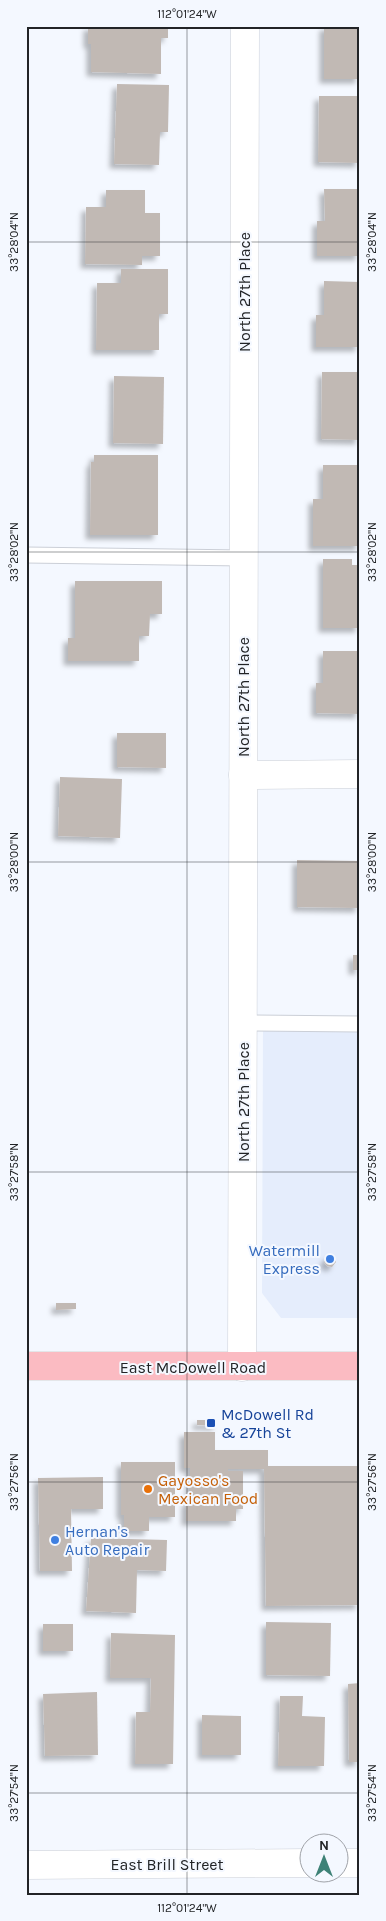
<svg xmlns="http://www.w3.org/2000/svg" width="386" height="1921" font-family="Karla,sans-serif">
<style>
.built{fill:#e5edfc}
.building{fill:#c1b9b4;filter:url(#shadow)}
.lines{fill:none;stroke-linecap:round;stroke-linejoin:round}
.lane-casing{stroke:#cbcfd7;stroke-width:17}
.street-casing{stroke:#cbcfd7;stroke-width:29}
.primary-casing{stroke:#d3d3d4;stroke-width:29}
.lane{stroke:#fff;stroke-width:15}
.street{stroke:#fff;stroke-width:28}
.primary{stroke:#fbbbc2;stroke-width:28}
.ticks{fill:none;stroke:#222427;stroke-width:1;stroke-opacity:0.45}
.shop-dot{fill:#3f7fe0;stroke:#f4f8ff;stroke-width:2}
.transit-dot{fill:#1a4fb4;stroke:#f4f8ff;stroke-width:2}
.food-dot{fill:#e8710a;stroke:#f4f8ff;stroke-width:2}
.labels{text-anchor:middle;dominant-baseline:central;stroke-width:4;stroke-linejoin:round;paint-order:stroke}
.street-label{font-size:16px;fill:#222427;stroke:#f4f8ff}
.shop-label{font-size:16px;fill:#366cbe;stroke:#f4f8ff;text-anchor:end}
.transit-label{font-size:16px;fill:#164399;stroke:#f4f8ff;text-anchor:start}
.food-label{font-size:16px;fill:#c56008;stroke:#f4f8ff;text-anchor:start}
.neatline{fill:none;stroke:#222427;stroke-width:2}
.ticks-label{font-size:12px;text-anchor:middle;fill:#222427}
</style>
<defs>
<filter id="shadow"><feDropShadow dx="-4.5" dy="4.5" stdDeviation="2.5" flood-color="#0004"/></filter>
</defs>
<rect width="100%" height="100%" fill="#f4f8ff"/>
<polygon class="built" points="263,1027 360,1027 360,1318 281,1318 262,1293"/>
<g class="building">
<polygon points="88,26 168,26 168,38 161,38 161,74 91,72 91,44 88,44"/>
<rect x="324" y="26" width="36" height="53"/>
<polygon points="117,84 169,85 168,132 160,132 159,165 114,164"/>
<polygon points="319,96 360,96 360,163 318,162"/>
<polygon points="324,189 360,189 360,256 317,256 317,221 325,221"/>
<polygon points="106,190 145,190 145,213 160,213 160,256 142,256 142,265 85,264 86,207 106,207"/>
<polygon points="121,269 168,269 168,314 159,314 159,350 96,350 97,283 121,283"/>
<polygon points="324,281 360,282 360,347 316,347 316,315 324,315"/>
<polygon points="322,372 360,372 360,440 321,439"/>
<polygon points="114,376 164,377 163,444 113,443"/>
<polygon points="94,455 158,455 158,535 90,535 91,462 94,462"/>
<polygon points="323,465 360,465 360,546 313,546 313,499 323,499"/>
<polygon points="323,559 352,559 352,565 360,565 360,628 323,628"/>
<polygon points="75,581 162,581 162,614 150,614 149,636 139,636 139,661 68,661 68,638 75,638"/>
<polygon points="323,651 360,651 360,714 316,713 316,683 323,683"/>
<polygon points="117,733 166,733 166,768 117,767"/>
<polygon points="60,777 122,779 120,838 58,836"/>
<polygon points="297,860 360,861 360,908 297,907"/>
<rect x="353" y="955" width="7" height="15"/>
<polygon points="333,1255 336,1262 332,1267 327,1266 324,1262 328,1256"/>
<polygon points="56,1303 76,1303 76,1309 56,1310"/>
<polygon points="197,1420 217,1420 217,1426 197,1425"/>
<polygon points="184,1432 215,1432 215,1450 268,1450 268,1466 360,1466 360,1605 266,1606 264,1469 228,1469 228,1471 243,1471 243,1509 236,1509 236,1521 186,1521 186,1501 190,1501 190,1468 184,1468"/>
<polygon points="121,1462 175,1462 175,1517 149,1517 149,1531 124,1531 124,1515 121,1515"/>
<polygon points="103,1477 103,1509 71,1509 72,1571 40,1571 38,1478"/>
<polygon points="91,1538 167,1540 166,1571 137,1570 136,1613 86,1611"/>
<polygon points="266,1622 331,1623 330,1676 266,1675"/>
<rect x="43" y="1624" width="30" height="27"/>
<polygon points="111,1633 175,1635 173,1764 135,1764 136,1712 150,1712 151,1678 110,1678"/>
<polygon points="360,1683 360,1762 349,1762 348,1684"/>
<polygon points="97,1692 98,1755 45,1756 43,1694"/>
<polygon points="280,1696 303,1696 302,1716 325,1717 324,1766 278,1766"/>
<polygon points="202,1715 241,1716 241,1755 202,1755"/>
</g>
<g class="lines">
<g class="lane-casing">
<g id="lane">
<polyline points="26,555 244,558"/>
<polyline points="243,1023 360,1024"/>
</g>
</g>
<g class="street-casing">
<g id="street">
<polyline points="243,775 360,774"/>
<polyline points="242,1367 245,26"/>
<polyline points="338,1863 360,1863"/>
<polyline points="26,1865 308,1863"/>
</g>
</g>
<g class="primary-casing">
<polyline id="primary" points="26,1366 360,1366"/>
</g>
<use href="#lane" class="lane"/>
<use href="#street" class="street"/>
<use href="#primary" class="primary"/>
</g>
<path class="ticks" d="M187 26V1895M26 242H360M26 552H360M26 862H360M26 1172H360M26 1482H360M26 1793H360"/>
<g class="shop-dot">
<circle cx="330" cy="1259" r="5"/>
<circle cx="55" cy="1540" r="5"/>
</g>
<rect class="transit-dot" x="206" y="1418" width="10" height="10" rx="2.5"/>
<circle class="food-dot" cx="148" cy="1489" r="5"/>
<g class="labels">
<g class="street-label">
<text transform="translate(244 292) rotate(-90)">North 27th Place</text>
<text transform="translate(243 697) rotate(-90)">North 27th Place</text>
<text transform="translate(243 1102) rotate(-90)">North 27th Place</text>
<text x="193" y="1367">East McDowell Road</text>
<text x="167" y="1864">East Brill Street</text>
</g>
<g class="shop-label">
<text x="320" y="1250">Watermill<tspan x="320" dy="18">Express</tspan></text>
<text x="65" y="1531" text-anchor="start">Hernan's<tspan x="65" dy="18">Auto Repair</tspan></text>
</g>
<g class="transit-label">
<text x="221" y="1414">McDowell Rd<tspan x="221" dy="18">&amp; 27th St</tspan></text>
</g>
<g class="food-label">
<text x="158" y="1480">Gayosso's<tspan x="158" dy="18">Mexican Food</tspan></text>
</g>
</g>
<rect width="386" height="1921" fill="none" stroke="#f4f8ff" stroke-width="55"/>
<g transform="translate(324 1858)"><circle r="24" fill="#f4f8ff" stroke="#a0a3a9"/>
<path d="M0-4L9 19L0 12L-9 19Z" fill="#3e8277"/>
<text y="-8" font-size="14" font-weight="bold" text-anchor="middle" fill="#222427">N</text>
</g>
<rect x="28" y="28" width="330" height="1866" class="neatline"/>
<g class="ticks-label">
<text x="187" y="18">112°01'24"W</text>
<text transform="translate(14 242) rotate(-90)" y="4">33°28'04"N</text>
<text transform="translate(372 242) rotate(-90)" y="4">33°28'04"N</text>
<text transform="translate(14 552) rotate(-90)" y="4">33°28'02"N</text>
<text transform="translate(372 552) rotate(-90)" y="4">33°28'02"N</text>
<text transform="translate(14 862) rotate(-90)" y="4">33°28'00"N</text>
<text transform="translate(372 862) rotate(-90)" y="4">33°28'00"N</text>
<text transform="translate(14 1172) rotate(-90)" y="4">33°27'58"N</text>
<text transform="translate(372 1172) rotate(-90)" y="4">33°27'58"N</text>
<text transform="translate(14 1482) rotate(-90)" y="4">33°27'56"N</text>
<text transform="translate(372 1482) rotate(-90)" y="4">33°27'56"N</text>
<text transform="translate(14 1793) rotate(-90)" y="4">33°27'54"N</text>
<text transform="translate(372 1793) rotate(-90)" y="4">33°27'54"N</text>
<text x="187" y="1912">112°01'24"W</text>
</g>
</svg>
